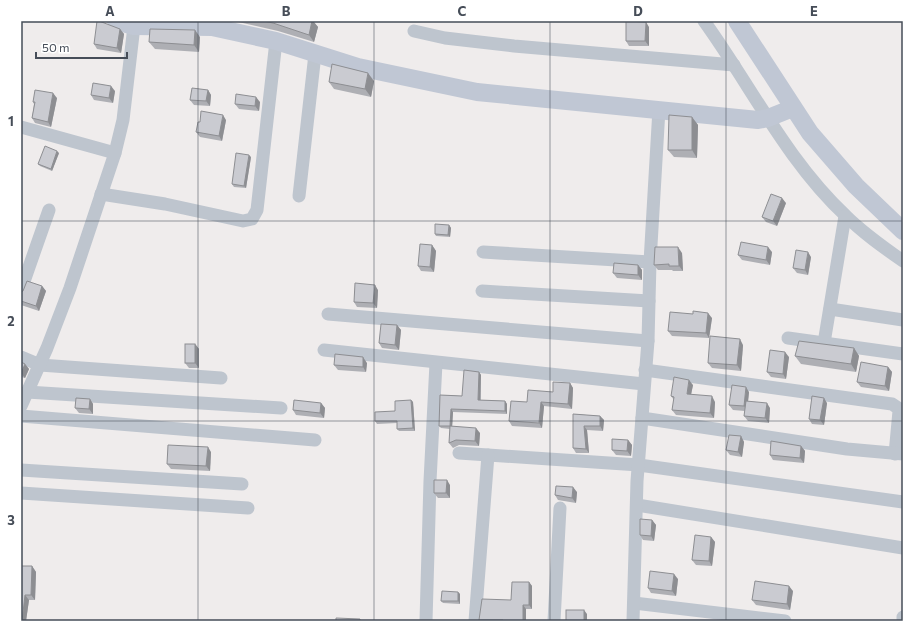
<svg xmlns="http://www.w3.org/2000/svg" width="924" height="642" font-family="Commissioner,sans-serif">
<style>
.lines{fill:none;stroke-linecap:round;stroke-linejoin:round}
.street{stroke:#bec5ce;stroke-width:13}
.secondary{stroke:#c0c7d4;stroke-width:18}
.wall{fill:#aeafb4}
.shaded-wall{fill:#8d8e92}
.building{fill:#cacbd1;stroke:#8d8e92}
.grid{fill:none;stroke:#464d58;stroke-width:1;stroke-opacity:0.55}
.neatline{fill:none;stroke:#464d58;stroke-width:1.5}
.grid-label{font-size:13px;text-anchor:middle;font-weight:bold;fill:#464d58}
</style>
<rect width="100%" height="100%" fill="#efecec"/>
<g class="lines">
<g class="street">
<path d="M704 21C751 86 787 161 846 216 863 233 883 247 903 261"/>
<polyline points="414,31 445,38 514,46 734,65"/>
<polyline points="21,127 115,153"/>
<polyline points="101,194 165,204 243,221 252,219 257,210 276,41"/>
<polyline points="299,196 315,54"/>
<polyline points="483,252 650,262"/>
<polyline points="21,290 49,210"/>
<polyline points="482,291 649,301"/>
<polyline points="830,309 903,320"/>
<polyline points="328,314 648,341"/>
<polyline points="788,338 903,354"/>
<polyline points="824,343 845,216"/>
<polyline points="324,350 644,384"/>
<polyline points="21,357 40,365 221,378"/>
<polyline points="645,370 892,404 898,408 899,411 895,454"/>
<polyline points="27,392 281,408"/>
<polyline points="21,406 47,348 70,288 115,153 123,120 134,26"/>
<polyline points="21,416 315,440"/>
<polyline points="642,418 847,449 903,454"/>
<polyline points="459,453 639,465 903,502"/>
<polyline points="21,470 242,484"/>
<polyline points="21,493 248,508"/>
<polyline points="637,505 903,548"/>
<polyline points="634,603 785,621"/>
<polyline points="426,621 430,481 436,363"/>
<polyline points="475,621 488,455"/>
<polyline points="554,621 560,508"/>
<polyline points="633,621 637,481 648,341 650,262 659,109"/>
<polyline points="903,621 903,617"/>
</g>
<g class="secondary">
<polyline points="116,21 134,26 212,27 276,41 358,67 477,92 758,120 768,118 793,108"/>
<polyline points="737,21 810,133 856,186 903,231"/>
</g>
</g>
<g class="wall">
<polygon points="234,21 313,21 318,27 314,42 278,31"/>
<polygon points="649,27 649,46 629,46 626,41"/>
<polygon points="120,29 124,34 121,53 97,49 94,44"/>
<polygon points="200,37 199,52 155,49 149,42"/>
<polygon points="374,81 371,97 334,89 329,82"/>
<polygon points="208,90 211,95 210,106 194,105 190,100"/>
<polygon points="115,91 113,103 94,100 91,95"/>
<polygon points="57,98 51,127 35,123 32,118 34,104 33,102"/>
<polygon points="260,102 259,111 239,109 235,104"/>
<polygon points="692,117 698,125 697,158 674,157 668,150"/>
<polygon points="226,120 222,141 200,137 196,132 200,122"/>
<polygon points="59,153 52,171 40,166 38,164"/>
<polygon points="251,157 246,188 234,187 232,184"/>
<polygon points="786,203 777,226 766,222 762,217"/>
<polygon points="449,225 451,228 450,237 436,236 435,234"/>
<polygon points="432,245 436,251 434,272 421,271 418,266"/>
<polygon points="772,252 770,265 742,260 738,255"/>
<polygon points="682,253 683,271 673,271 672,270 658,270 654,265"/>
<polygon points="811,257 808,275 797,273 793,268"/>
<polygon points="638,265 642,270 642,280 617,278 613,273"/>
<polygon points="42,286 46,291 39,311 21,305 21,292"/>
<polygon points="378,290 377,308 357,307 354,302"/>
<polygon points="712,318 709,338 672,336 668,331"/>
<polygon points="397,325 401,330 399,350 382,348 379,343"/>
<polygon points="195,344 199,349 199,368 189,368 185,363"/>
<polygon points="743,345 741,371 712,368 708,363"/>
<polygon points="854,348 859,356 856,372 801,364 795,356"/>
<polygon points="789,357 786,379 771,377 767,372"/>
<polygon points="21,362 25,364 29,369 25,378 21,377"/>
<polygon points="367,363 366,372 338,370 334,365"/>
<polygon points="888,367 892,372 889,391 861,387 857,382"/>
<polygon points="479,372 481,375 481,400 505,401 507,404 507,414 453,412 452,426 480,433 479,446 459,445 453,448 449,443 450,429 441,428 439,426 440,395 462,396"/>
<polygon points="570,383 573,388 572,409 544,406 542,428 512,426 509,421 553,392"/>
<polygon points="693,385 691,395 715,402 714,418 676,415 672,410 674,400 671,396"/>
<polygon points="749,392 748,401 770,408 769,423 748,421 744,416 745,411 733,410 729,405"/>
<polygon points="90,399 93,404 93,414 79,413 75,408"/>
<polygon points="411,400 413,402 415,431 399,431 397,429 397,423 377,424 375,421 395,411"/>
<polygon points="321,403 325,408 324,418 296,415 293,410"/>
<polygon points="827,403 824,425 812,424 809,419"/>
<polygon points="573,414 600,416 604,420 603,431 587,430 589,453 576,453 573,448"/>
<polygon points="741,436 744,442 742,457 730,455 726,450"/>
<polygon points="628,440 632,445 631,456 616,455 612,450"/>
<polygon points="801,446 805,451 804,463 773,460 770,455"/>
<polygon points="211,452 210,471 171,469 167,464"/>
<polygon points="450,485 450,498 438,498 434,493"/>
<polygon points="577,492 576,503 558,500 555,495"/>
<polygon points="652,520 656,525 654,541 643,540 640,535"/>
<polygon points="711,537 715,542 712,566 696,565 692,560"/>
<polygon points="21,566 32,566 36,572 35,600 29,600 26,621 21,621"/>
<polygon points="678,579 676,596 651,593 648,588"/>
<polygon points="529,582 532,586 532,609 526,609 526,621 479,621 479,620 511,600"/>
<polygon points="793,591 790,610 756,605 752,600"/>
<polygon points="458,592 460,594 460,604 443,603 441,601"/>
</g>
<g class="shaded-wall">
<polygon points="312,21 313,21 318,27 314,42 309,35"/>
<polygon points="646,22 649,27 649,46 645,41"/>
<polygon points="120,29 124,34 121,53 117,48"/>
<polygon points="195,30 200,37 199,52 194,45"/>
<polygon points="368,73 374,81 371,97 365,89"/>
<polygon points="111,86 115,91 113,103 109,98"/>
<polygon points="208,90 211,95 210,106 206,101"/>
<polygon points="53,93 57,98 51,127 48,122"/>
<polygon points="256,97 260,102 259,111 255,106"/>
<polygon points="223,115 226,120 222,141 219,136"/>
<polygon points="692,117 698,125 697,158 692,150"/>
<polygon points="57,151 59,153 52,171 51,169"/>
<polygon points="249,155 251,157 246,188 244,186"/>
<polygon points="782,198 786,203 777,226 773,221"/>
<polygon points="449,225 451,228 450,237 448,235"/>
<polygon points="432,245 436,251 434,272 430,267"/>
<polygon points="678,247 682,253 683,271 679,266"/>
<polygon points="768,247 772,252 770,265 766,260"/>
<polygon points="808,252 811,257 808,275 805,270"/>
<polygon points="638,265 642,270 642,280 638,275"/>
<polygon points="375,285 378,290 377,308 373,303"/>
<polygon points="42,286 46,291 39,311 36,306"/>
<polygon points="708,313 712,318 709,338 706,333"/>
<polygon points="397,325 401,330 399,350 395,345"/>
<polygon points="740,339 743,345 741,371 737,365"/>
<polygon points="195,344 199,349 199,368 195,363"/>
<polygon points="854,348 859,356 856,372 851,364"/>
<polygon points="785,352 789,357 786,379 783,374"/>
<polygon points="363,357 367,363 366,372 363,367"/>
<polygon points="25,364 29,369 25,378 21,373"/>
<polygon points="888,367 892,372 889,391 885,386"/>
<polygon points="479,372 481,375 480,402 478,400"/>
<polygon points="689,380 693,385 690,399 687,394"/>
<polygon points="570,383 573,388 572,409 568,404"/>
<polygon points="746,387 749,392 747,411 744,406"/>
<polygon points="712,396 715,402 714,418 710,413"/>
<polygon points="824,398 827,403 824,425 820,420"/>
<polygon points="90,399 93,404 93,414 89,409"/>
<polygon points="411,400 413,402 415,431 413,428"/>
<polygon points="505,401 507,404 507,414 505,411"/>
<polygon points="541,402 544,406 542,428 539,423"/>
<polygon points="321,403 325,408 324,418 320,413"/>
<polygon points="767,403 770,408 769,423 765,418"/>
<polygon points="451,409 453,412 452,429 450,426"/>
<polygon points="600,416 604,420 603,431 600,426"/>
<polygon points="584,426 587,430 589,453 586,449"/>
<polygon points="476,428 480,433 479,446 475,441"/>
<polygon points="741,436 744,442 742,457 738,452"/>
<polygon points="628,440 632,445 631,456 627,451"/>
<polygon points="801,446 805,451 804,463 800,458"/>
<polygon points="208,447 211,452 210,471 206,466"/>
<polygon points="447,480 450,485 450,498 446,493"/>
<polygon points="573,487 577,492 576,503 572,498"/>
<polygon points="652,520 656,525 654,541 651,536"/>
<polygon points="711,537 715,542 712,566 709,561"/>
<polygon points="32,566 36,572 35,600 31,595"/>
<polygon points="674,574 678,579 676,596 672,591"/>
<polygon points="529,582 532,586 532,609 529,605"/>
<polygon points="789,586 793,591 790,610 787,604"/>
<polygon points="458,592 460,594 460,604 458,601"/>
<polygon points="25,595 29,600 26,621 22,621"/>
<polygon points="523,605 526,609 526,621 523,621"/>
<polygon points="584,610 587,614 587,621 584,621"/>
</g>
<g class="building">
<polygon points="97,21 99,21 120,29 117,48 94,44"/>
<polygon points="263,21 312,21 309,35 273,23"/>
<polygon points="626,21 646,22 645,41 626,41"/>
<polygon points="150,29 195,30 194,45 149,42"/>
<polygon points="332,64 368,73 365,89 329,82"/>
<polygon points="93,83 111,86 109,98 91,95"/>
<polygon points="192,88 208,90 206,101 190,100"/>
<polygon points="35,90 53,93 48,122 32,118 35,102 33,102"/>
<polygon points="236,94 256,97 255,106 235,104"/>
<polygon points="201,111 223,115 219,136 196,132 198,122 200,122"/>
<polygon points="669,115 692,117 692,150 668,150"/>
<polygon points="45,146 57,151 51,169 38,164"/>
<polygon points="236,153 249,155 244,186 232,184"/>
<polygon points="771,194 782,198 773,221 762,217"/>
<polygon points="435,224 449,225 448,235 435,234"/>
<polygon points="741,242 768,247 766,260 738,255"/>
<polygon points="420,244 432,245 430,267 418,266"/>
<polygon points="655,247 678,247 679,266 669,266 669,264 654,265"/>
<polygon points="796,250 808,252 805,270 793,268"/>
<polygon points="614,263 638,265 638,275 613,273"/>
<polygon points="27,281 42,286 36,306 21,301 21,292 23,291"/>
<polygon points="355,283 375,285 373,303 354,302"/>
<polygon points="693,311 708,313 706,333 668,331 670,312 693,314"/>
<polygon points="381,324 397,325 395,345 379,343"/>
<polygon points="710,336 740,339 737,365 708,363"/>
<polygon points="799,341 854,348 851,364 795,356"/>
<rect x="185" y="344" width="10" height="19"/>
<polygon points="770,350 785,352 783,374 767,372"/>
<polygon points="335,354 363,357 363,367 334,365"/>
<polygon points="21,362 25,364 21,373"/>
<polygon points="861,362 888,367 885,386 857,382"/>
<polygon points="464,370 479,372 478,400 505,401 505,411 451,409 450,426 439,426 440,395 462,396"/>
<polygon points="674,377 689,380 687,394 712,396 710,413 672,410 674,397 671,396"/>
<polygon points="553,382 570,383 568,404 541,402 539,423 509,421 511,401 527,402 528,390 553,392"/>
<polygon points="732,385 746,387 744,406 729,405"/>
<polygon points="812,396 824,398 820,420 809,419"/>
<polygon points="76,398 90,399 89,409 75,408"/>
<polygon points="294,400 321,403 320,413 293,410"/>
<polygon points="411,400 413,428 397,429 397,421 375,421 375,412 395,411 395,401"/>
<polygon points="746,401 767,403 765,418 744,416"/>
<polygon points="573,414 600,416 600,426 584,426 586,449 573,448"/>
<polygon points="450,426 476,428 475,441 456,440 449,443"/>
<polygon points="729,435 741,436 738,452 726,450"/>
<polygon points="612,439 628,440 627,451 612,450"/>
<polygon points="771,441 801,446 800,458 770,455"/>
<polygon points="168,445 208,447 206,466 167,464"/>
<polygon points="434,480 447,480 446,493 434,493"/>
<polygon points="556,486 573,487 572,498 555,495"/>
<polygon points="640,519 652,520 651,536 640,535"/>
<polygon points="695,535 711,537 709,561 692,560"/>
<polygon points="21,566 32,566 31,595 25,595 22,621 21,621"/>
<polygon points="650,571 674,574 672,591 648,588"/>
<polygon points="755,581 789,586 787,604 752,600"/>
<polygon points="512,582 529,582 529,605 523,605 523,621 503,621 503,620 479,620 482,599 511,600"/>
<polygon points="442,591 458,592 458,601 441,601"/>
<rect x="566" y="610" width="18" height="11"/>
<polygon points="336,618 360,619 360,621 336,621"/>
</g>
<path class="grid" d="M198 21V621M374 21V621M550 21V621M726 21V621M21 221H903M21 421H903"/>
<rect width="924" height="642" fill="none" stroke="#ffffff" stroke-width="44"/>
<path d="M36 52v6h91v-6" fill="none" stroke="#464d58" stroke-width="2"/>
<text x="42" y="52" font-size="12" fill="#464d58" stroke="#ffffff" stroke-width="3" paint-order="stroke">50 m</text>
<rect x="22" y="22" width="880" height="598" class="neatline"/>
<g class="grid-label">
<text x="110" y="16">A</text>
<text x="286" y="16">B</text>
<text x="462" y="16">C</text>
<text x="638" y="16">D</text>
<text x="814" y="16">E</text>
<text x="11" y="126">1</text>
<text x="11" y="326">2</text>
<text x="11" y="525">3</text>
</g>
</svg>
